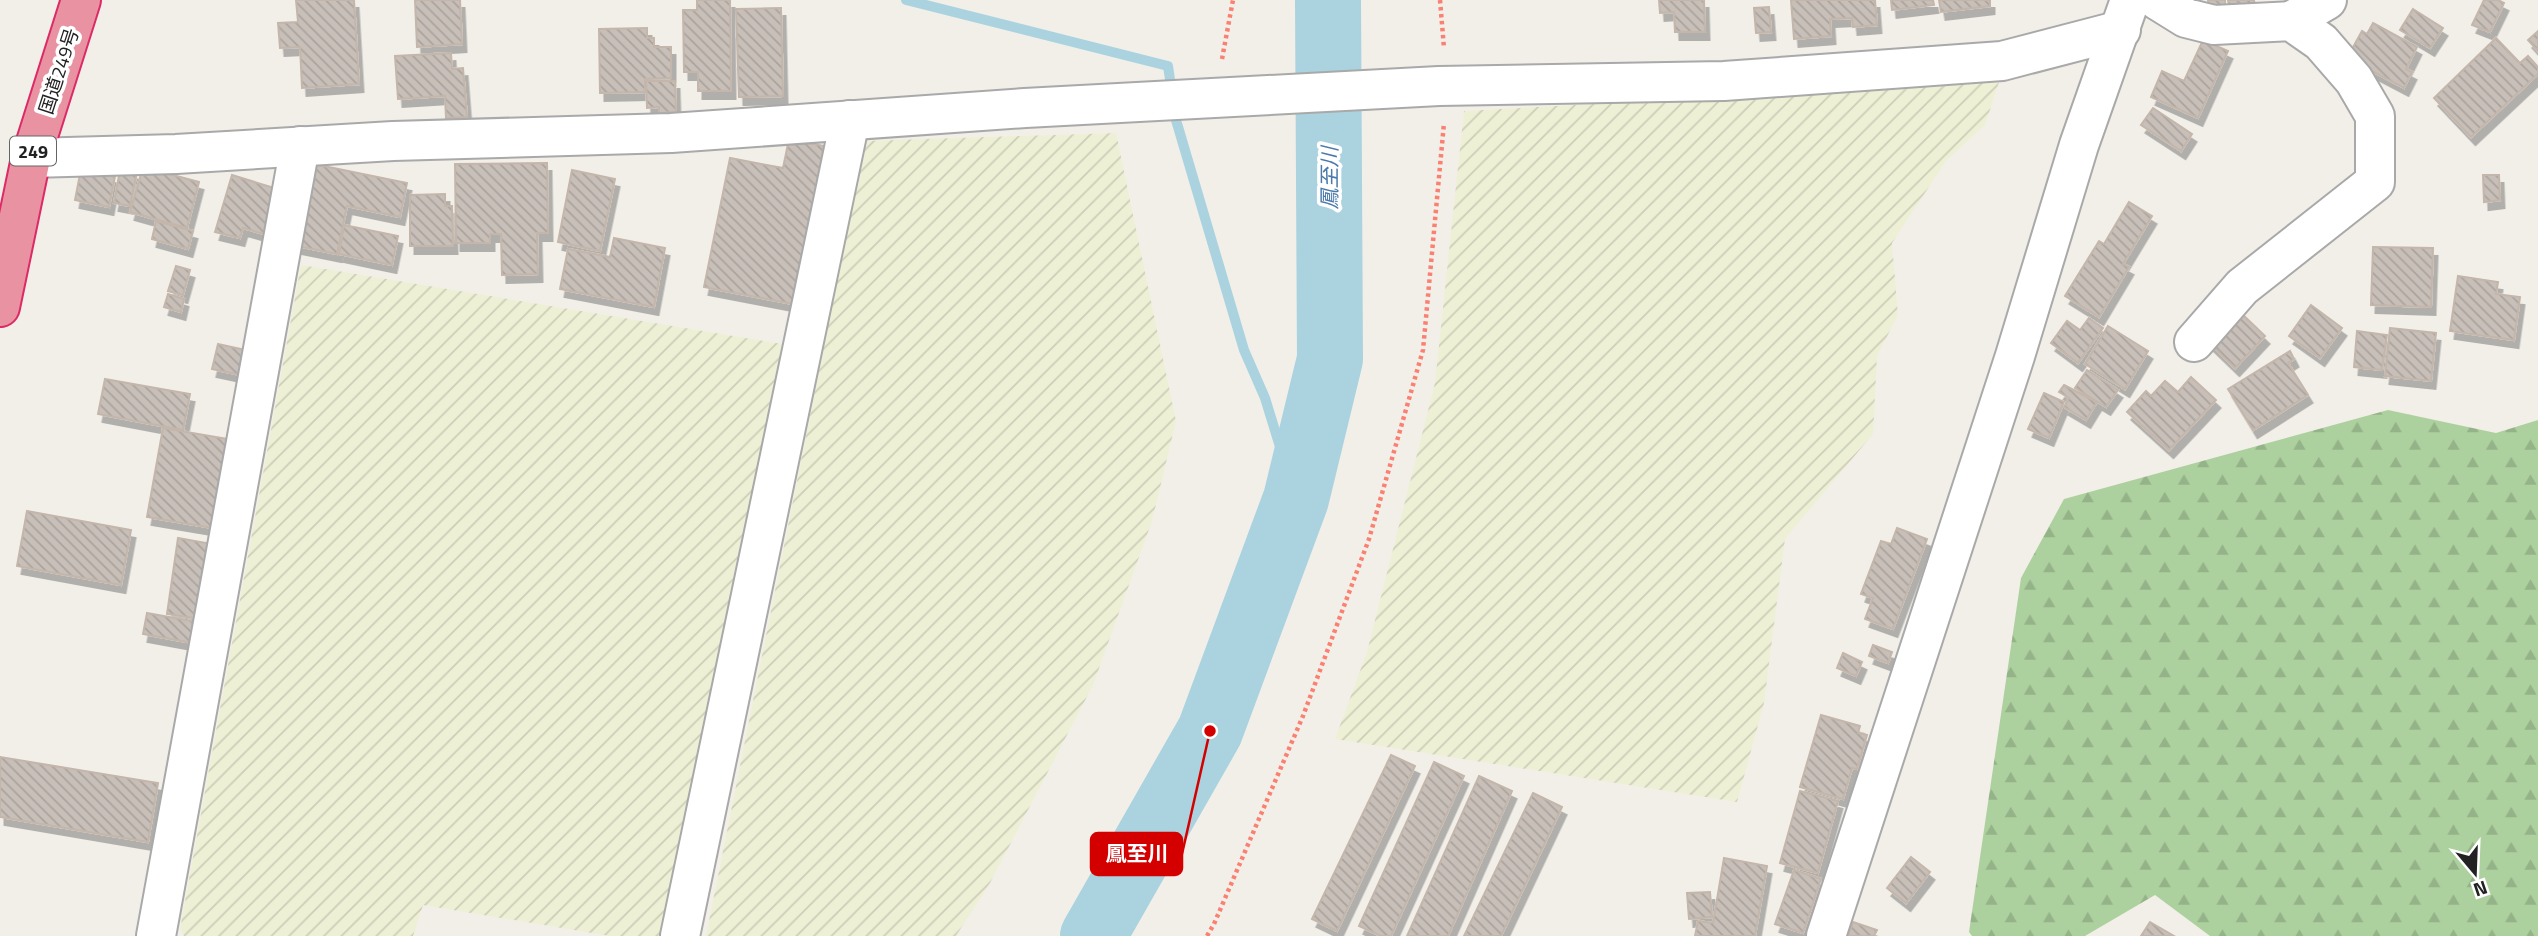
<svg xmlns="http://www.w3.org/2000/svg" width="2538" height="936" font-family="'Titillium Web','Noto Sans JP',sans-serif">
<style>
.farmland{fill:url(#farmland-furrows)}
.forest{fill:url(#forest-firs)}
.lines{fill:none;stroke-linecap:round;stroke-linejoin:round}
.stream{stroke:#aad3df;stroke-width:10}
.river{stroke:#aad3df;stroke-width:66}
.building{fill:url(#building-back-hatch);stroke:#c4b6ab;stroke-width:2;filter:url(#shadow)}
.street-casing{stroke:#a9a9a9;stroke-width:42}
.highway-casing{stroke:#dc2a67;stroke-width:42}
.path{stroke:#fa8072;stroke-width:4.5;stroke-dasharray:3.5 3.5;stroke-linecap:butt}
.street{stroke:#fff;stroke-width:38}
.highway{stroke:#e892a2;stroke-width:38}
.labels{text-anchor:middle;dominant-baseline:central;stroke-width:7;stroke-linejoin:round;paint-order:stroke}
.shield{fill:#fff;stroke:#646464;stroke-width:2}
.shield-label{font-size:18px;font-weight:bold;fill:#222}
.street-label{font-size:19px;fill:#222;stroke:#fff}
.water-label{font-size:21px;font-style:italic;fill:#4a7aab;stroke:#fff}
.leader{fill:none;stroke:#d40000;stroke-width:2.5}
.callout-dot{fill:#d40000;stroke:#fff;stroke-width:2.5}
.callout{fill:#d40000;stroke:#d40000;stroke-width:2.5}
.callout-label{font-size:21px;text-anchor:middle;font-weight:bold;fill:#fff}
</style>
<defs>
<pattern id="farmland-furrows" width="10" height="10" patternUnits="userSpaceOnUse" patternTransform="scale(1.75)"><rect width="10" height="10" fill="#eef0d5"/><path d="M-1 1l2-2M0 10L10 0M9 11l2-2" fill="none" stroke="#ccceb7"/></pattern>
<pattern id="forest-firs" width="22" height="20" patternUnits="userSpaceOnUse" patternTransform="scale(1.75)"><rect width="22" height="20" fill="#add19e"/><path d="M5 1l3.5 6h-7zM16 11l3.5 6h-7z" fill="#95b388"/></pattern>
<pattern id="building-back-hatch" width="6" height="6" patternUnits="userSpaceOnUse" patternTransform="scale(1.75)"><rect width="6" height="6" fill="#c7bfb8"/><path d="M-1 5l2 2M0 0l6 6M5-1l2 2" fill="none" stroke="#aba49e"/></pattern>
<filter id="shadow"><feDropShadow dx="4.5" dy="8" stdDeviation="0" flood-color="#0004"/></filter>
</defs>
<rect width="100%" height="100%" fill="#f2efe9"/>
<g class="farmland">
<polygon points="1999,82 1985,125 1946,161 1892,243 1898,315 1877,356 1873,434 1785,539 1764,703 1737,802 1335,739 1367,652 1435,383 1464,111"/>
<polygon points="1116,133 1176,421 1152,521 1093,685 990,883 956,936 706,936 865,141"/>
<polygon points="301,265 788,345 665,936 610,936 423,905 413,936 184,936 180,929"/>
</g>
<polygon class="forest" points="2388,410 2496,433 2538,420 2538,936 2210,936 2155,895 2085,936 1972,936 1969,932 2021,578 2064,499"/>
<g class="lines">
<polyline class="stream" points="906,0 1168,66 1176,120 1244,350 1265,398 1296,499"/>
<polyline class="river" points="1093,936 1210,731 1296,499 1330,359 1328,0"/>
</g>
<g class="building">
<polygon points="296,0 354,0 359,84 302,88 300,47 280,48 278,23 298,22"/>
<polygon points="415,0 460,0 462,44 417,47"/>
<polygon points="697,0 730,0 731,91 698,91 698,72 684,72 683,10 697,10"/>
<polygon points="1659,0 1704,0 1705,32 1675,32 1674,12 1660,13"/>
<polygon points="1791,0 1875,0 1877,25 1853,27 1852,18 1830,19 1831,36 1794,39"/>
<polygon points="1891,0 1933,0 1934,5 1892,10"/>
<polygon points="1939,0 1990,0 1990,6 1941,12"/>
<polygon points="2208,0 2225,0 2225,9 2209,10"/>
<polygon points="2228,0 2254,0 2255,7 2230,12"/>
<polygon points="2484,0 2498,0 2504,3 2490,32 2472,25"/>
<polygon points="1769,7 1771,32 1756,33 1754,8"/>
<polygon points="781,8 783,96 739,97 736,9"/>
<polygon points="2413,9 2443,28 2430,48 2400,30"/>
<polygon points="2373,23 2417,47 2406,69 2412,72 2404,88 2347,58 2362,31 2367,34"/>
<polygon points="647,28 647,38 654,38 654,47 671,47 671,78 645,79 645,92 600,93 599,29"/>
<polygon points="2538,31 2538,51 2528,40"/>
<polygon points="2496,38 2520,63 2528,56 2538,67 2538,74 2471,137 2434,98"/>
<polygon points="2203,40 2228,51 2198,118 2151,97 2162,71 2184,81"/>
<polygon points="451,53 452,69 463,68 467,117 446,118 445,96 398,99 395,56"/>
<polygon points="646,81 675,81 676,112 659,113 659,107 647,108"/>
<polygon points="2153,108 2192,134 2181,151 2141,125"/>
<polygon points="789,139 824,146 793,304 704,287 730,158 783,168"/>
<polygon points="547,163 548,233 537,233 538,274 502,275 501,234 490,234 490,243 456,243 455,164"/>
<polygon points="314,164 407,183 400,217 347,206 337,254 297,246"/>
<polygon points="143,167 199,182 187,228 130,212"/>
<polygon points="81,169 115,176 109,207 75,200"/>
<polygon points="120,170 137,172 130,206 114,203"/>
<polygon points="572,170 615,179 600,251 558,242"/>
<polygon points="232,175 287,192 274,237 243,228 240,238 215,232"/>
<polygon points="2483,175 2499,175 2500,200 2484,202"/>
<polygon points="445,194 445,206 452,206 453,246 410,246 410,195"/>
<polygon points="2129,202 2152,216 2123,264 2129,267 2099,317 2065,296 2099,241 2104,244"/>
<polygon points="156,221 193,231 188,249 152,239"/>
<polygon points="344,225 398,236 392,265 339,254"/>
<polygon points="614,238 665,248 654,307 560,289 568,249 610,257"/>
<polygon points="2373,247 2433,248 2431,307 2371,305"/>
<polygon points="176,266 190,270 183,295 168,291"/>
<polygon points="2458,276 2498,282 2496,294 2520,297 2514,340 2450,331"/>
<polygon points="168,294 184,299 181,312 164,307"/>
<polygon points="2311,305 2342,328 2320,358 2289,336"/>
<polygon points="2240,312 2265,336 2235,368 2209,343"/>
<polygon points="2089,318 2103,328 2078,363 2051,343 2067,321 2080,330"/>
<polygon points="2108,326 2148,351 2125,389 2085,364"/>
<polygon points="2390,328 2436,333 2431,381 2385,376"/>
<polygon points="2357,331 2387,335 2382,370 2354,367"/>
<polygon points="218,344 250,351 245,376 212,369"/>
<polygon points="2290,351 2294,359 2288,363 2308,395 2253,430 2228,389"/>
<polygon points="2087,370 2118,390 2106,407 2075,388"/>
<polygon points="2191,377 2216,400 2169,450 2127,412 2146,391 2151,396 2165,381 2178,392"/>
<polygon points="105,379 190,394 183,430 98,414"/>
<polygon points="2064,385 2097,402 2086,420 2064,407 2069,398 2059,392"/>
<polygon points="2044,393 2064,402 2049,438 2028,429"/>
<polygon points="163,428 228,439 213,528 147,517"/>
<polygon points="27,511 131,530 121,585 17,566"/>
<polygon points="1897,528 1927,539 1893,629 1865,619 1873,598 1861,594 1881,541 1891,544"/>
<polygon points="178,538 212,544 201,619 167,614"/>
<polygon points="147,613 203,623 198,644 143,634"/>
<polygon points="1873,645 1892,652 1888,663 1869,656"/>
<polygon points="1843,653 1862,662 1856,676 1837,668"/>
<polygon points="1821,715 1860,726 1858,733 1867,735 1857,769 1852,768 1843,799 1800,787"/>
<polygon points="1391,755 1415,766 1337,931 1312,919"/>
<polygon points="0,757 158,783 148,842 0,817"/>
<polygon points="1434,762 1464,776 1391,936 1381,936 1359,926"/>
<polygon points="1479,776 1512,791 1448,936 1407,936"/>
<polygon points="1800,791 1838,801 1818,873 1780,863"/>
<polygon points="1533,793 1562,807 1501,936 1464,936"/>
<polygon points="1911,857 1930,872 1906,903 1887,888"/>
<polygon points="1724,858 1767,866 1755,936 1695,936 1698,921 1713,923"/>
<polygon points="1794,870 1821,879 1803,933 1775,924"/>
<polygon points="1710,892 1712,917 1689,919 1687,893"/>
<polygon points="1853,922 1877,930 1874,936 1848,936"/>
<polygon points="2150,922 2174,936 2141,936"/>
</g>
<g class="lines">
<g class="street-casing">
<g id="street">
<polyline points="2157,0 2186,18 2214,25 2291,21 2321,42 2354,80 2375,116 2375,182 2242,287 2194,342"/>
<polyline points="2291,21 2327,0"/>
<polyline points="31,158 176,154 393,141 671,133 1025,108 1439,86 1724,81 2002,61 2121,30"/>
<polyline points="156,936 300,146"/>
<polyline points="680,936 850,120"/>
<polyline points="1826,936 2015,356 2079,145 2130,0"/>
</g>
</g>
<g class="highway-casing">
<polyline id="highway" points="0,307 31,158 81,0"/>
</g>
<g class="path">
<polyline points="1440,0 1444,48"/>
<polyline points="1222,59 1233,0"/>
<polyline points="1207,936 1214,924 1303,716 1369,539 1423,350 1444,123"/>
</g>
<use href="#street" class="street"/>
<use href="#highway" class="highway"/>
</g>
<g class="labels">
<rect class="shield" x="10" y="136.5" width="46" height="29" rx="5"/>
<g class="shield-label">
<text x="33" y="151">249</text>
</g>
<g class="street-label">
<text transform="translate(58 71) rotate(-72)">国道249号</text>
</g>
<g class="water-label">
<text transform="translate(1329 178) rotate(-90)">鳳至川</text>
</g>
</g>
<path class="leader" d="M1210 731L1182 854"/>
<circle class="callout-dot" cx="1210" cy="731" r="7"/>
<rect class="callout" x="1091" y="833" width="91" height="42" rx="7"/>
<g class="callout-label">
<text x="1137" y="861">鳳至川</text>
</g>
<g transform="translate(2475 873) rotate(161)" stroke="#ffffff" stroke-width="5" paint-order="stroke">
<path d="M0-5L12 26L0 18L-12 26Z" fill="#222222"/>
<text y="-10" font-size="19" font-weight="bold" text-anchor="middle" fill="#222222">N</text>
</g>
</svg>
